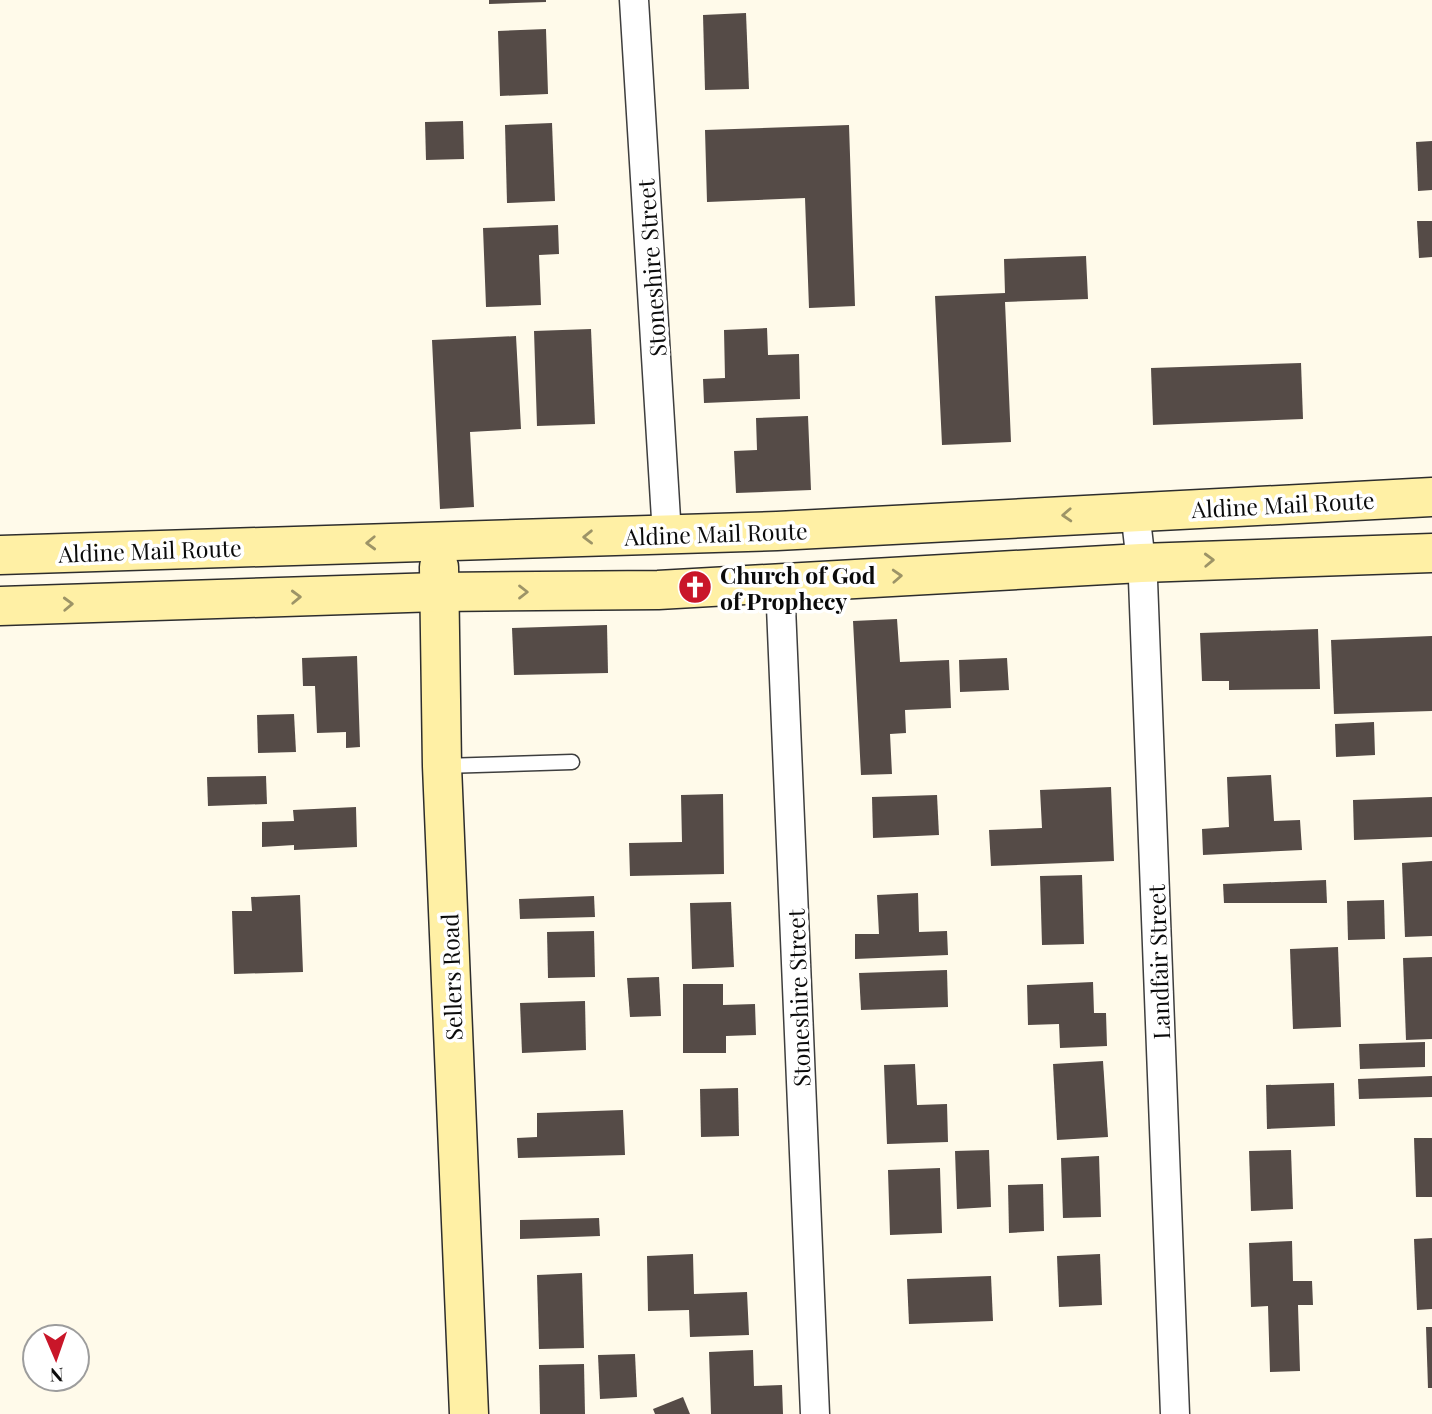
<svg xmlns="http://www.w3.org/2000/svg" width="1432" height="1414" font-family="'Playfair Display',serif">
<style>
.building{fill:#554b47}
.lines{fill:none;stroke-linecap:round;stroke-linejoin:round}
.lane-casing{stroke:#3e3e3e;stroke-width:17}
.street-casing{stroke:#3e3e3e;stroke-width:31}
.secondary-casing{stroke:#2d2d2d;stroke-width:41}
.lane{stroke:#fff;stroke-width:14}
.street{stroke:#fff;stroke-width:28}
.secondary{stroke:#fff0a5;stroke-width:38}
.oneway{stroke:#9d9467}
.labels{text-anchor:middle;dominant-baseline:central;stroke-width:7;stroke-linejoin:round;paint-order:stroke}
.street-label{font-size:23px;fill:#0b0b0b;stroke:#fff}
.poi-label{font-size:23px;font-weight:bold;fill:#0b0b0b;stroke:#fff;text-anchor:start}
</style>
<rect width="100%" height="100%" fill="#fffaea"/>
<g class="building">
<polygon points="489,0 546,0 546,2 489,4"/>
<polygon points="746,13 749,89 705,90 703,15"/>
<polygon points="546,29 548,94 500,96 498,31"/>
<polygon points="463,121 464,159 426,160 425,122"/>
<polygon points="552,123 555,201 507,203 505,125"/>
<polygon points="849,125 855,306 809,308 805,198 707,202 705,130"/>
<polygon points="1432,141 1432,190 1418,191 1416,142"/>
<polygon points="1417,221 1432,221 1432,257 1419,258"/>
<polygon points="558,225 559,254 539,255 541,305 486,307 483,228"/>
<polygon points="1086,256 1088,299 1005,302 1011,442 942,445 935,296 1005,293 1004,259"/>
<polygon points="767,328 768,355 799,354 800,399 704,403 703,379 725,378 724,330"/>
<polygon points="591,329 595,424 537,426 534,331"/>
<polygon points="516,336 521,429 470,432 474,507 440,509 432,340"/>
<polygon points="1301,363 1303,419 1153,425 1151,368"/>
<polygon points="808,416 811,490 736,493 734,451 757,450 756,418"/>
<polygon points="897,619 900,662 949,660 951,708 905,710 906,733 890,734 892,774 861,775 853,621"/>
<polygon points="607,625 608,673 514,675 512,628"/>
<polygon points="1318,629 1320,689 1229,690 1229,681 1202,681 1200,633"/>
<polygon points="1432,636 1432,711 1334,714 1331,640"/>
<polygon points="357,656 360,747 346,748 346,732 317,733 315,686 303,686 302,658"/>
<polygon points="1007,658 1009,690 960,692 959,660"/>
<polygon points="294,714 296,752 258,753 257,715"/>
<polygon points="1374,722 1375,755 1336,757 1335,724"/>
<polygon points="1271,775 1274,821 1300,820 1302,850 1203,855 1202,829 1229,827 1227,777"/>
<polygon points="266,776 267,804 208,806 207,777"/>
<polygon points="1111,787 1114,861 991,866 989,830 1042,828 1040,790"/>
<polygon points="723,794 724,874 630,876 629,843 682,842 681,795"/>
<polygon points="937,795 939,835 873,838 872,797"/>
<polygon points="1432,797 1432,837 1354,840 1353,800"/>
<polygon points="356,807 357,847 294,850 294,845 262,847 262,822 294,821 293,810"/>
<polygon points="1432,861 1432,936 1405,937 1402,863"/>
<polygon points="1082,875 1084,944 1042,945 1040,876"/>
<polygon points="1326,880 1327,903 1224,903 1223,884"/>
<polygon points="918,893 919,932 947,931 948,955 855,959 855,934 879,934 877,895"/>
<polygon points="300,895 303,972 234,974 232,911 252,911 251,897"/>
<polygon points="594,896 595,917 520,919 519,899"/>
<polygon points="1384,900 1385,939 1348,940 1347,901"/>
<polygon points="731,902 734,967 692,969 690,903"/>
<polygon points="594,931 595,977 548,978 547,932"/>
<polygon points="1338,947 1341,1027 1293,1029 1290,949"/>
<polygon points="1432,957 1432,1039 1406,1040 1403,958"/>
<polygon points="947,970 948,1007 861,1010 859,973"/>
<polygon points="659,977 661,1016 630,1017 627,978"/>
<polygon points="1093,982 1094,1013 1106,1013 1107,1046 1060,1048 1059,1024 1028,1025 1027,985"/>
<polygon points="683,984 723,984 723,1005 755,1004 756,1035 726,1036 726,1053 683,1053"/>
<polygon points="585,1001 586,1050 522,1053 520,1003"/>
<polygon points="1425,1042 1425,1067 1360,1069 1359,1044"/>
<polygon points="1103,1061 1108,1137 1057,1140 1053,1064"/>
<polygon points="915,1064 917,1105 947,1104 948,1142 887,1144 884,1065"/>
<polygon points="1432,1076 1432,1097 1359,1099 1358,1079"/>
<polygon points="1334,1083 1335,1126 1267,1129 1266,1085"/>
<polygon points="738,1088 739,1136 701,1137 700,1089"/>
<polygon points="623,1110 625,1155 518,1158 517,1138 537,1137 537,1113"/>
<polygon points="1414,1138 1432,1138 1432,1197 1416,1197"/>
<polygon points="989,1150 991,1207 957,1209 955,1151"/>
<polygon points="1291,1150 1293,1209 1251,1211 1249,1151"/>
<polygon points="1099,1156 1101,1217 1063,1218 1061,1158"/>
<polygon points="940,1168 942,1233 890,1235 888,1170"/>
<polygon points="1043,1184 1044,1231 1009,1233 1008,1185"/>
<polygon points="599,1218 600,1236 520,1239 520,1220"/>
<polygon points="1432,1238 1432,1309 1417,1310 1414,1239"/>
<polygon points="1292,1241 1293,1281 1312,1281 1313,1305 1298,1305 1300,1371 1270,1372 1268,1306 1251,1307 1249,1243"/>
<polygon points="693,1254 694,1294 747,1292 749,1335 690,1337 689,1310 648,1311 647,1256"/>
<polygon points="1100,1254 1102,1305 1059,1307 1057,1256"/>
<polygon points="582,1273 584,1348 539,1349 537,1275"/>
<polygon points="991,1276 993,1321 909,1324 907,1279"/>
<polygon points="1426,1327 1432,1327 1432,1388 1428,1388"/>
<polygon points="753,1350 754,1386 782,1385 783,1414 711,1414 709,1352"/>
<polygon points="635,1354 637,1397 600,1399 598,1355"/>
<polygon points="584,1364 585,1414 540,1414 539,1365"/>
<polygon points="683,1397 690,1414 655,1414 653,1409"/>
</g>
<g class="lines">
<g class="lane-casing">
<polyline id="lane" points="443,766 572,762"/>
</g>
<g class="street-casing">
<g id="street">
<polyline points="634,0 667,535"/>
<polyline points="1135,511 1143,580 1175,1414"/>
<polyline points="780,583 815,1414"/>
</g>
</g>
<g class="secondary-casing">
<g id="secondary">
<polyline points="0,555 777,531 1432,497"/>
<polyline points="439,567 442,766 469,1414"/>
<polyline points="0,606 438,592 658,590 1141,563 1432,553"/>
</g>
</g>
<use href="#lane" class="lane"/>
<use href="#street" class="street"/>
<use href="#secondary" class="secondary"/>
</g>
<defs><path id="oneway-chevron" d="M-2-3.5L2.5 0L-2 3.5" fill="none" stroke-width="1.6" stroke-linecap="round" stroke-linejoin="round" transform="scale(1.75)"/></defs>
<g class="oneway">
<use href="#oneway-chevron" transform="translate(1067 515) rotate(177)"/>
<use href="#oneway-chevron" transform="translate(588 537) rotate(179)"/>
<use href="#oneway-chevron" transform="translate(371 543) rotate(178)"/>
<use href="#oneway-chevron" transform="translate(1209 560) rotate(-2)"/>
<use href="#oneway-chevron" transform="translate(897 576) rotate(-3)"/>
<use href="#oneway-chevron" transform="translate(523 592)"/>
<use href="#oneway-chevron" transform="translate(296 597) rotate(-2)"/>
<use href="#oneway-chevron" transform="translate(68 604) rotate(-2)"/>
</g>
<defs>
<g id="church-disc" transform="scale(1.75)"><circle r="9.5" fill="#c91629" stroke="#fff"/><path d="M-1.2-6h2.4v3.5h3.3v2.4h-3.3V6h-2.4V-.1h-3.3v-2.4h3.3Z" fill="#fff"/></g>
</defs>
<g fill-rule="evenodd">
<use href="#church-disc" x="695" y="587"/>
</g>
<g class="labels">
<g class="street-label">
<text transform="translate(651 268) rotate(-94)">Stoneshire Street</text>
<text transform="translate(1283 504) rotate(-3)">Aldine Mail Route</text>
<text transform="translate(716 533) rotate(-2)">Aldine Mail Route</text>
<text transform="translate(150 550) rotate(-2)">Aldine Mail Route</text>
<text transform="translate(1158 962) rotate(-92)">Landfair Street</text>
<text transform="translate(451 977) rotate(-92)">Sellers Road</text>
<text transform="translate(798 998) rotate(-92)">Stoneshire Street</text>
</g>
<g class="poi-label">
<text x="720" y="574">Church of God<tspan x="720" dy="26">of Prophecy</tspan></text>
</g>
</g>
<g transform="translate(56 1358) rotate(178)"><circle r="33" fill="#ffffff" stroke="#9d9d9d" stroke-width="2"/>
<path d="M0-5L12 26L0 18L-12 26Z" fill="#c91629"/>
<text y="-10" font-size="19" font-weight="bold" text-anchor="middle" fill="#0b0b0b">N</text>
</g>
</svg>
